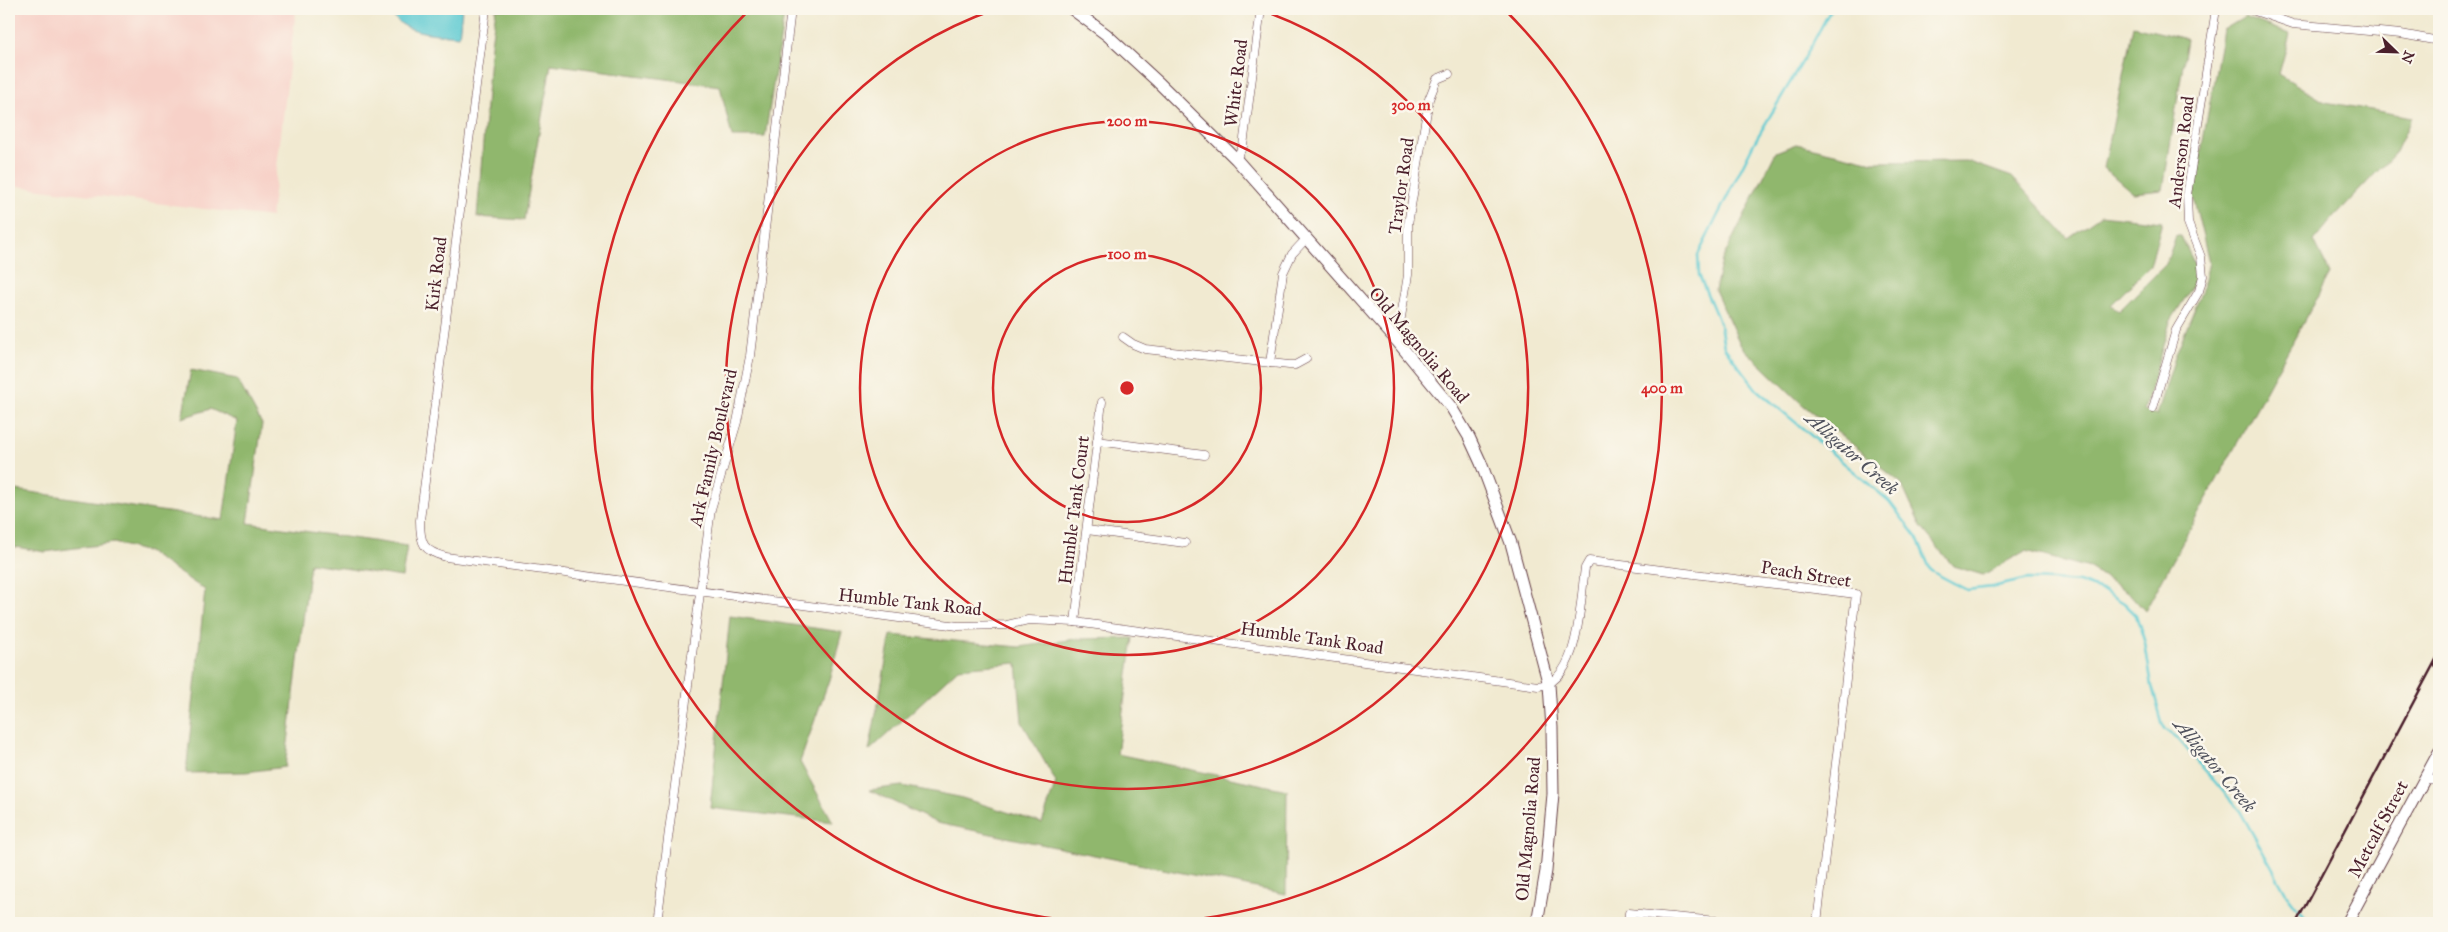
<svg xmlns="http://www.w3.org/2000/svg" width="2448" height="932" font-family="'IM FELL Great Primer',serif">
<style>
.built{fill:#f7d1c8}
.forest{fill:#90b76d;stroke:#6d6b4c}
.water{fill:#5dcad2;stroke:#54747e}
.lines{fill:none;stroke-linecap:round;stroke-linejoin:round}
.stream{stroke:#5dcad2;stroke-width:2.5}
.street-casing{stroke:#633d44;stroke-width:9}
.secondary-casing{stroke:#633d44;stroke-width:13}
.street{stroke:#fff;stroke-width:8}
.secondary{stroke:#fff;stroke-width:11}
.rail{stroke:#4a1f2b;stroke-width:2.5}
.ring{fill:none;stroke:#d62828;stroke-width:2.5}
.labels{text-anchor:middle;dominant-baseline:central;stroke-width:5;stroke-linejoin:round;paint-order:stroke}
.street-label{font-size:18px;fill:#4a1f2b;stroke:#fbf7ec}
.water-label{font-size:19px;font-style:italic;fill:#50525d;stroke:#fbf7ec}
.centre{fill:#d62828;stroke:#fbf7ec;stroke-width:2.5}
.ring-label{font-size:15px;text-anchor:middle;font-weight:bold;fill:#d62828;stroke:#fbf7ec;stroke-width:5;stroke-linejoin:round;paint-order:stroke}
</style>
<rect width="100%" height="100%" fill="#fbf7ec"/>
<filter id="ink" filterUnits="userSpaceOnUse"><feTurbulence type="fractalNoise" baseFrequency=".02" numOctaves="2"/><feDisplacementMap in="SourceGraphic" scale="10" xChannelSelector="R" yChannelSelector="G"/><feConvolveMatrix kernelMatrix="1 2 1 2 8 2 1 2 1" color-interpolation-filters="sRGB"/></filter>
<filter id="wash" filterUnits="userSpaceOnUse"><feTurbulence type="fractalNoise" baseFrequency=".0096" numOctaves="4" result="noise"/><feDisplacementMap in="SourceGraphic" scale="20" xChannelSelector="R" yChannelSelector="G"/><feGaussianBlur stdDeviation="1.12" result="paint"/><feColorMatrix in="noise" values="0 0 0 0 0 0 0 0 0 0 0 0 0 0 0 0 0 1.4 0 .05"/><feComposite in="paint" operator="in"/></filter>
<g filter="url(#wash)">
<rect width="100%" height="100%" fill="#f1ead1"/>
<polygon class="built" points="9,9 296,9 271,217 9,185"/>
<g class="forest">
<polygon points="496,9 785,9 765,137 732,137 720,86 551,64 524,220 477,217 491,44"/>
<polygon points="2245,17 2290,34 2279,74 2325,102 2412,117 2396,152 2332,219 2314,241 2330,274 2145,611 2129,593 2090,568 2025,551 1983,575 1953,566 1921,527 1901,483 1803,405 1741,346 1715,290 1722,260 1776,152 1796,144 1873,162 1967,161 2012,177 2068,238 2101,215 2162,222 2150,266 2111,305 2119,311 2166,264 2176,236 2181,236 2197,269 2192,287 2170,322 2144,410 2157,415 2176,354 2203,288 2209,262 2193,196 2223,30"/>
<polygon points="2133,26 2187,39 2163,190 2133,193 2104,168"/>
<polygon points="191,370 237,379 262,424 248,523 407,546 402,577 310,563 285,767 246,772 186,773 205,590 148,552 114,543 45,552 9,546 9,489 223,520 237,421 210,409 182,418"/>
<polygon points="730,616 842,632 829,680 800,762 833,822 710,808"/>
<polygon points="891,635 1019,647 1076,639 1133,638 1117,754 1287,790 1286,894 937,823 869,790 902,786 959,797 1042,823 1056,782 1022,722 1017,663 959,668 869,751"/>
</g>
<path class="water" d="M389 9H462L459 36C435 33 400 35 389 9Z"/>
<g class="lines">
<polyline class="stream" points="1831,9 1804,59 1754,143 1698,255 1699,275 1720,324 1724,347 1737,364 1757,390 1889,501 1917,538 1931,571 1967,590 1992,587 2028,579 2053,580 2079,582 2104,591 2124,603 2136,615 2145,643 2152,686 2164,729 2179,740 2240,811 2286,893 2309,923"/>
</g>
</g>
<g filter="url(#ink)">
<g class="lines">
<g class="street-casing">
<g id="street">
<path d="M486 9 420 520C420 544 423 551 446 557L958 626 1007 625 1028 620 1075 622 1538 686C1580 683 1580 601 1585 568L1589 561 1856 594 1817 923"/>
<polyline points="2249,9 2293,24 2401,34 2439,41"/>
<polyline points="1236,159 1243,146 1261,9"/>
<polyline points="1123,337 1133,344 1145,349 1289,365 1295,365 1306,359"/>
<polyline points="1397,341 1408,275 1408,224 1429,99 1437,79 1449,74"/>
<polyline points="1270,363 1283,273 1292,254 1305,240"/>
<polyline points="2153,408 2176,330 2199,291 2203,276 2201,257 2188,223 2187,195 2216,9"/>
<polyline points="1097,441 1204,455"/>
<polyline points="1087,530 1185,543"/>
<polyline points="1075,622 1102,402"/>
<polyline points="2425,779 2439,780"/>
<polyline points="657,923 711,509 737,422 750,356 791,9"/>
<polyline points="1628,923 1629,913 1739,923"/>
</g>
</g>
<g class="secondary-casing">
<g id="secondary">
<polyline points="1072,9 1107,35 1158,82 1236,159 1397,341 1451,407 1469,437 1481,463 1511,543 1549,685 1552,728 1553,794 1546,871 1537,923"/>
<polyline points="2347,923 2439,752"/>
</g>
</g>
<use href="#street" class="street"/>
<use href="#secondary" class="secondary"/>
<polyline class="rail" points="2296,923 2439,654"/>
</g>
</g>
<g class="ring">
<circle cx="1127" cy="388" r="134"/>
<circle cx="1127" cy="388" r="267"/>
<path d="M1258 9A401 401 0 1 1 996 9"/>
<path d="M1505 10A535 535 0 1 1 749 10"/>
</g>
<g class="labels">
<g class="street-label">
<text transform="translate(1236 83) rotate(-83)">White Road</text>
<text transform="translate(2181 152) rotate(-83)">Anderson Road</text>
<text transform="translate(1401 186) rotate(-82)">Traylor Road</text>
<text transform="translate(436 274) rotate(-83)">Kirk Road</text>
<text transform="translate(1419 345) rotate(50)">Old Magnolia Road</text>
<text transform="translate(713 448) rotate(-77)">Ark Family Boulevard</text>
<text transform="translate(1074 510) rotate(-83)">Humble Tank Court</text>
<text transform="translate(1806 574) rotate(9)">Peach Street</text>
<text transform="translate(910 602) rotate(6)">Humble Tank Road</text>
<text transform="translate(1312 638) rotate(8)">Humble Tank Road</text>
<text transform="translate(1528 829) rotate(-85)">Old Magnolia Road</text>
<text transform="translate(2378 829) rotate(-62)">Metcalf Street</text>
</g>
<g class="water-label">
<text transform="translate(1852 453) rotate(41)">Alligator Creek</text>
<text transform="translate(2215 765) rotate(50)">Alligator Creek</text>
</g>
</g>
<circle cx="1127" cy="388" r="8" class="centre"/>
<g class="ring-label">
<text x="1411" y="110">300 m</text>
<text x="1127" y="126">200 m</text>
<text x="1127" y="259">100 m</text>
<text x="1662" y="393">400 m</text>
</g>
<rect width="2448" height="932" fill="none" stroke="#fbf7ec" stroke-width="30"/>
<g transform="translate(2396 52) rotate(113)" stroke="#fbf7ec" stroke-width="4" paint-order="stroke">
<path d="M0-4L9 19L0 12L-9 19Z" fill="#4a1f2b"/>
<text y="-8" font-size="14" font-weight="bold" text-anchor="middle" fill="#4a1f2b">N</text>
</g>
</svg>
